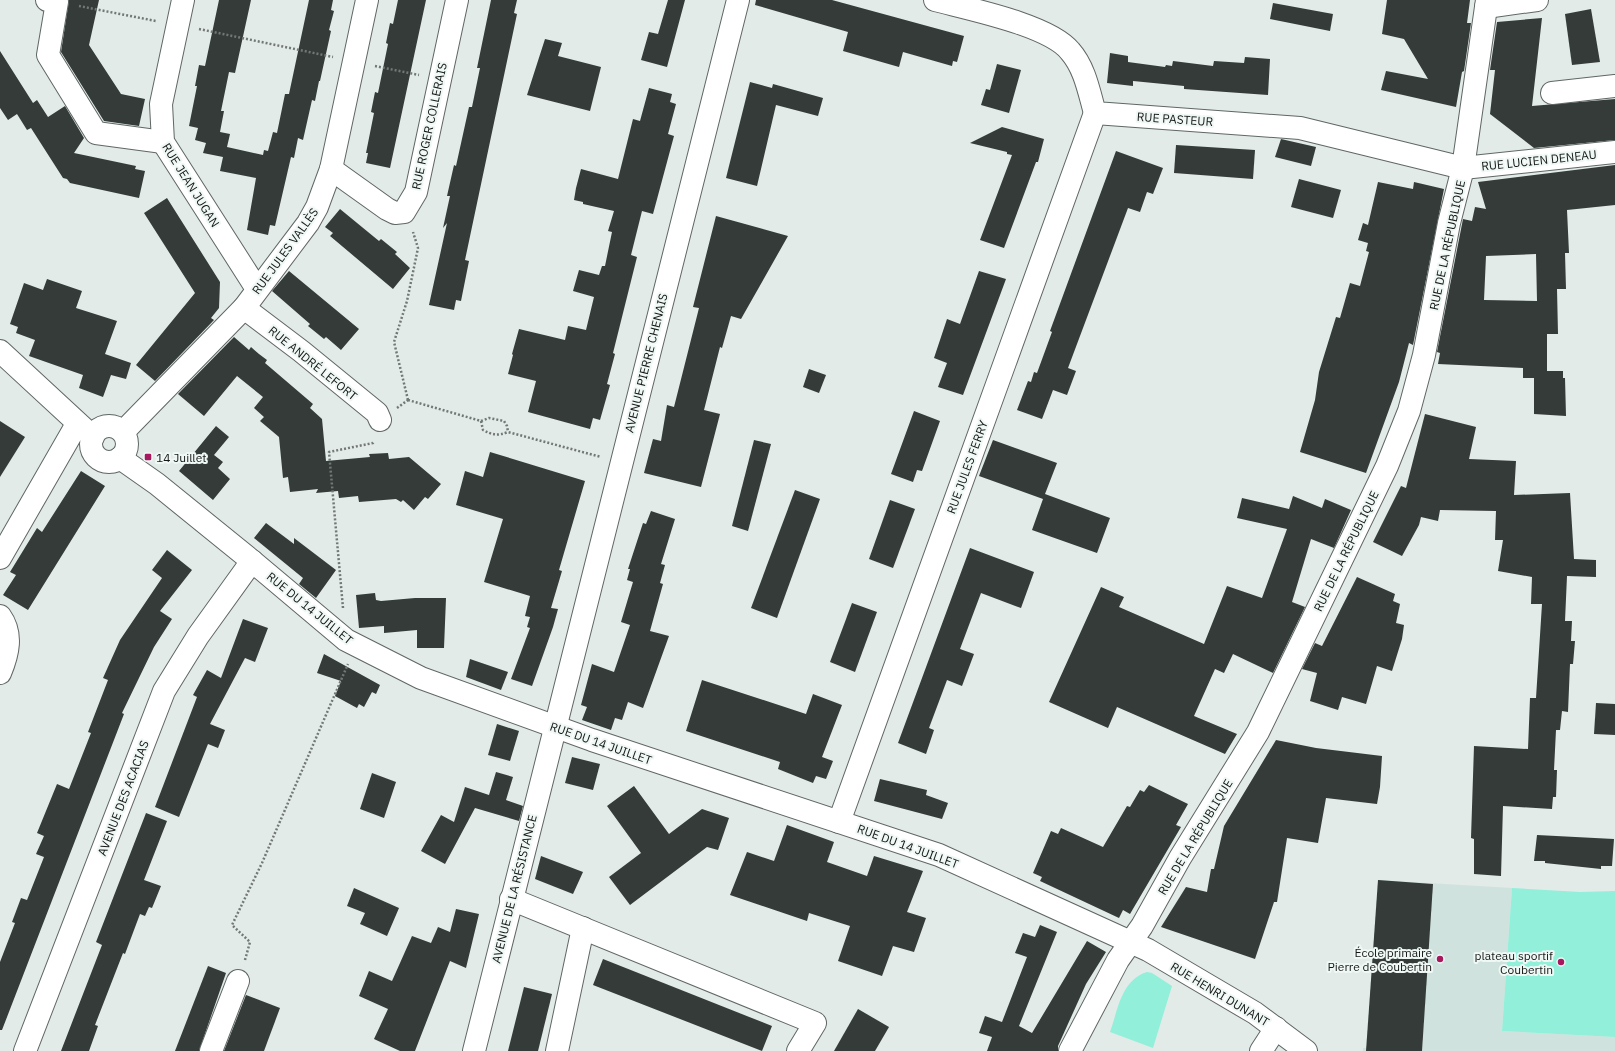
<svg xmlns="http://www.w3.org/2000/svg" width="1615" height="1051" font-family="'IBM Plex Sans',sans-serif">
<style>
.built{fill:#d0e2dd}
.green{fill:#92efda}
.building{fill:#343b39;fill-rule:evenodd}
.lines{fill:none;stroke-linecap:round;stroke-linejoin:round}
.minor-casing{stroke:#5f6765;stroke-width:24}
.path{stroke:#737876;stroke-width:2.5;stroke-dasharray:2 2;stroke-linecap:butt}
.minor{stroke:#fff;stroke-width:22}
.poi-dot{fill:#a6195e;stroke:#eff8f5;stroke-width:1.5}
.labels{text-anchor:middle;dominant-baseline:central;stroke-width:4;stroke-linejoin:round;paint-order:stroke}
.street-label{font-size:12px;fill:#151817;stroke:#eff8f5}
.poi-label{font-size:12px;fill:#151817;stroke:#eff8f5;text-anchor:end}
</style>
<rect width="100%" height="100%" fill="#e2ebe8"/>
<polygon class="built" points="1378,880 1512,888 1502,1031 1615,1037 1615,1051 1363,1051 1363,1048 1367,1048"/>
<g class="green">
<polygon points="1512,888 1580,892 1615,891 1615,1037 1502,1031"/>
<path d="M1147 972 1152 973 1172 986 1153 1048 1110 1032C1118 1010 1121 980 1147 972Z"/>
</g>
<g class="building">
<polygon points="69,0 99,0 89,45 121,94 145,99 139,126 104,121 61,52"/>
<polygon points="219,0 251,0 235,73 229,72 221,111 224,111 220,132 230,134 227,147 263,155 264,150 268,151 273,132 277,133 285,94 289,94 309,0 333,0 331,10 334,11 329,30 331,31 320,81 319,81 315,101 312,100 303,140 298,138 294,158 291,157 275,226 270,225 268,235 247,230 256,178 220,171 223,157 203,153 206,143 195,140 198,128 189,126 197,86 195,86 199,65 205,66"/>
<polygon points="398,0 426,0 390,168 366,163 368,153 366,153 374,113 371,112 375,92 378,93 388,44 386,43 390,23 393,24"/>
<polygon points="491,0 517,0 514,13 517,14 465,260 469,261 461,301 456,300 454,310 429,305 447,223 443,228 450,196 447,196 454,165 456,166 469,107 472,107 480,68 477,68"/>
<polygon points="668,0 685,0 667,67 641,60 649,32 658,34"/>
<polygon points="756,0 832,0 964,36 957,62 953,61 952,66 903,52 899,67 843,51 848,32 755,5"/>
<polygon points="1387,0 1470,0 1467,23 1471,23 1464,71 1462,72 1456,107 1381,90 1386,71 1428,79 1404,39 1382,34"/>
<polygon points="1273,3 1333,14 1330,31 1270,19"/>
<polygon points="1591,9 1600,62 1572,65 1565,14"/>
<polygon points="1542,18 1532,106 1615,99 1615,140 1534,148 1490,114 1495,70 1490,70 1497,22"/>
<polygon points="545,39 562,43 558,56 601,67 590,111 527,95"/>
<polygon points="0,51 33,103 37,100 48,117 65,106 84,138 74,153 136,166 135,169 145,171 139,198 70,183 67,179 63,178 31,128 27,130 17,114 8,120 0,108"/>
<polygon points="1110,53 1128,56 1128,62 1165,67 1166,65 1172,66 1173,61 1213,66 1214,61 1244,63 1245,57 1270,59 1268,95 1184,89 1184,86 1133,81 1133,86 1107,83"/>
<polygon points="997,64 1021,70 1009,113 981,105 986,89 990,90"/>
<polygon points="750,82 772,88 773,84 823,98 818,116 776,105 757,186 726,178"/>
<polygon points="649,88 672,94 670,102 676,104 668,134 674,136 653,214 642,211 631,255 637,257 613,353 615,354 607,384 610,385 600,420 593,418 590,429 528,412 536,381 508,374 513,355 512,354 519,329 565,340 568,326 586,330 594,297 573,291 579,270 599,275 602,266 605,266 612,232 608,231 614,211 583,204 583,202 574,200 576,188 581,169 618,179 633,119 640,121"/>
<polygon points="1002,127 1044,139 1038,162 1036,162 1004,248 980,240 1012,155 1007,154 1007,152 970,143"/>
<polygon points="1281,139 1316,147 1311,166 1275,157"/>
<polygon points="1176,145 1255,150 1253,179 1174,173"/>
<polygon points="1116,151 1163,168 1153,194 1147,192 1140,212 1128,208 1068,368 1076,371 1067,395 1053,390 1042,419 1017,410 1028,381 1031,382 1034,372 1037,373 1052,332 1050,331"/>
<path d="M1615 165V205L1567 210 1569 253H1565L1566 289H1557L1558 334H1547V371H1563V378H1565L1566 416 1534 414V378H1523V368L1438 364 1440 353 1437 352 1463 219 1472 221 1475 207 1486 209 1478 182ZM1536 254 1537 301 1484 300 1486 256Z"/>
<polygon points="1299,179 1341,190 1333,218 1291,207"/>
<polygon points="1378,182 1413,189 1414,182 1444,189 1413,345 1409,343 1399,382 1366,473 1300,452 1315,400 1319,372 1336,317 1340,318 1350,283 1360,286 1369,252 1366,251 1368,243 1358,240 1363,223 1368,225"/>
<polygon points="167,198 220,282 219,308 211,318 214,320 155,381 136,365 195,293 144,213"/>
<polygon points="340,209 379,241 381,239 397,252 395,254 410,268 393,289 330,236 333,233 325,227"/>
<polygon points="716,216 788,236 741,319 731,316 722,348 720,347 704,410 720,414 701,487 644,473 653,439 661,441 667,405 674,407 699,308 693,307"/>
<polygon points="289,271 359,329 341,350 326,337 324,339 308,326 310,324 272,291"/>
<polygon points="979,271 1006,279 963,395 938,387 947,363 934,358 947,319 960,324"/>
<polygon points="47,279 82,291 76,308 117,321 105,354 131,363 126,379 111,375 103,397 79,388 83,375 29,356 35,340 16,333 18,327 10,324 24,283 43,290"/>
<polygon points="234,337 249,350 251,347 259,354 267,360 265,363 313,404 310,408 322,419 326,461 370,457 369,454 388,453 389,459 409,457 441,484 428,499 425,497 414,510 403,500 401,502 396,499 359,502 358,496 339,498 338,491 316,493 318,489 290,492 288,477 283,478 279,437 260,421 264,417 254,408 263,397 237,376 204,416 178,394"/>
<polygon points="809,369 826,375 819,393 803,387"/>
<polygon points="914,411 940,421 922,471 917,470 913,482 891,474"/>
<polygon points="1425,414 1476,427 1469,459 1516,461 1514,495 1570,493 1574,559 1596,560 1596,577 1567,576 1565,621 1572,621 1571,641 1575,641 1573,664 1570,664 1568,712 1562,711 1560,730 1556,730 1554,770 1557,770 1556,797 1553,797 1552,809 1503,806 1501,876 1474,874 1474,839 1471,838 1474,746 1528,749 1530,698 1536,698 1542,604 1531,604 1532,577 1498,571 1503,540 1495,540 1496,511 1440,510 1438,521 1421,517 1419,525 1402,556 1373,542 1401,486 1406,488"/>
<polygon points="0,421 25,437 0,477"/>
<polygon points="216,426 229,437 214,455 223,462 218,468 230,479 213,500 179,471"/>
<polygon points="754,440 771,444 748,531 732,526"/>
<polygon points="993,440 1057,463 1045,494 1110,518 1097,553 1032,530 1043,499 979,476"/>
<polygon points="490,452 585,481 559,570 562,571 551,608 558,609 553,627 532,686 511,679 530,628 527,627 530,617 525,616 530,596 484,582 503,519 456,505 465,471 483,477"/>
<polygon points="81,471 105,486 28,610 3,595 16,575 10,572 37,528 42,532"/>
<polygon points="795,490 820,499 777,618 751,608"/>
<polygon points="1293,496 1322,508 1325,499 1351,510 1334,548 1311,539 1292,602 1305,607 1273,673 1233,654 1224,673 1215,669 1194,716 1237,734 1225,754 1117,707 1108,728 1049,702 1101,587 1124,597 1119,607 1204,644 1227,586 1262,598 1287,529 1237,518 1242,498 1289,509"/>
<polygon points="890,500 915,509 893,568 869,559"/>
<polygon points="651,511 675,519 661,564 665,565 660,583 663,584 650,631 669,636 643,708 628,702 622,720 615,718 611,730 582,720 587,707 581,705 592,664 614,672 630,625 621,622 633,582 627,580 630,569 628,569 643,523 646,524"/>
<polygon points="266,523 294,544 294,538 336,570 316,598 299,584 303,578 254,538"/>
<polygon points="970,548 1034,572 1021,608 981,593 960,649 974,654 962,686 947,680 929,728 934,730 926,754 898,743"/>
<polygon points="167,550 192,570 160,611 172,619 154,647 122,713 124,714 29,960 2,1030 0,1030 0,962 15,923 12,922 21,898 27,900 44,857 36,854 44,836 37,833 57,784 69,789 91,733 88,732 108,680 103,678 120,640 162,578 152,570"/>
<polygon points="1357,577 1395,594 1393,601 1400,604 1396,623 1404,625 1402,639 1392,671 1377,666 1366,704 1342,697 1338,710 1310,701 1317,673 1302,669 1315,643 1322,646"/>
<polygon points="375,593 376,600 381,601 415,598 446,598 444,648 417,648 417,630 384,633 384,626 359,628 356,595"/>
<polygon points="852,603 877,612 855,672 830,662"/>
<polygon points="243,619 268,628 255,662 245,658 210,724 225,730 218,748 208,744 179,817 155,807 197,697 193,695 207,670 221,678"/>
<polygon points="324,654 380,685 376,694 372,692 364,707 359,704 357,708 335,696 341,681 317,673"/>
<polygon points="470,659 508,672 501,690 466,677"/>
<polygon points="702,680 806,714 813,694 842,705 822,757 833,761 826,779 816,776 813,783 778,769 780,762 686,731"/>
<polygon points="1596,703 1615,704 1615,735 1594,734"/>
<polygon points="497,724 519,731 510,761 488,755"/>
<polygon points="1276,740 1316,748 1382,756 1380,787 1377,804 1326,798 1318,843 1287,838 1277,902 1274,902 1255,959 1161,927 1186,887 1207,892 1211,869 1214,869 1224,826"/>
<polygon points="572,757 600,764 593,790 565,783"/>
<polygon points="496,772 513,777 506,800 523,806 519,821 475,808 445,864 421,851 441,815 454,822 465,787 489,795"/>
<polygon points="372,773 396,782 384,818 360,809"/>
<polygon points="880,779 927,790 926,795 948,803 942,819 874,801"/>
<polygon points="1149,785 1188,804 1176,825 1181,827 1130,914 1123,910 1119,918 1040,881 1042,877 1033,873 1051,831 1058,834 1061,828 1103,847 1127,806 1130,807 1140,790 1144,792"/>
<polygon points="634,786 669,834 702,809 729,818 718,850 707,847 630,905 609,877 641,853 607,806"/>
<polygon points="146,813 167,821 144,880 161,886 152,908 149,907 145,916 140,914 125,954 123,953 95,1025 98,1026 89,1051 61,1051 102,945 96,942"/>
<polygon points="787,825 834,842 827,862 867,876 874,856 923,871 907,912 926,918 914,952 893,946 882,976 838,961 850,926 809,913 807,921 730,895 747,852 774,861"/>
<polygon points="1537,835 1614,839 1612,866 1601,866 1601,869 1545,863 1545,861 1534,861"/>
<polygon points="541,856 583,872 573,894 535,879"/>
<polygon points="1378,880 1433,884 1422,1051 1366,1051"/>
<polygon points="354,888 399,908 387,936 360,924 365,913 347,906"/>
<polygon points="456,909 479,914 466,968 450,961 415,1051 400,1051 374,1039 388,1009 359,996 369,971 392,981 412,936 431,943 438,927 450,932"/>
<polygon points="1040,925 1057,932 1019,1026 1032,1033 1087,941 1106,952 1086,984 1058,1046 1058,1051 987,1051 992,1037 979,1033 985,1016 1002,1022 1027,957 1015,953 1023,933 1035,937"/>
<polygon points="603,959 772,1026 762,1051 593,985"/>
<polygon points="208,966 226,973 199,1051 175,1051"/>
<polygon points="524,987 552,994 538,1051 508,1051"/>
<polygon points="246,995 280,1008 264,1051 224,1051"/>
<polygon points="858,1009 889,1027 875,1051 834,1051"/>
</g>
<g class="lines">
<g class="minor-casing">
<g id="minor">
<polyline points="47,0 57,2 48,55 96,133 163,142"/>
<polyline points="183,0 161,104 163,142 257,289"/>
<path d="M935 0C969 9 1049 25 1070 51 1085 68 1089 92 1095 113L1300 128 1463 168 1615 152"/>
<polyline points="1486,7 1537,0"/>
<polyline points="1552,93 1615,86"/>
<polyline points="331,169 387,209 395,213 404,212 416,192 457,0"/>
<polyline points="244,308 301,351 377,413 380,420"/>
<polyline points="0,351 93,437"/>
<circle cx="109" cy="444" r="18"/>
<polyline points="123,432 244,308 308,223 317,207 331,169 367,0"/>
<polyline points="120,458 157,484 252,561 346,640 421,678 592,740 939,855 1148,950 1255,1013 1306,1051"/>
<polyline points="0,558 77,424"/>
<path d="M0 616C13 634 8 654 0 673"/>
<polyline points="839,822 1095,113"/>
<polyline points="511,899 815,1023 798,1051"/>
<polyline points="25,1051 164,691 198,636 252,561"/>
<polyline points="211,1051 238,981"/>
<polyline points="474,1051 738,0"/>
<polyline points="557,1051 583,928"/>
<polyline points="1070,1051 1118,960 1142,926 1180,858 1258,732 1387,466 1409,411 1424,355 1449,223 1463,168 1487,0"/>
<polyline points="1261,1051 1276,1028"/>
</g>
</g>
<g class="path">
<polyline points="79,6 156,21"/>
<polyline points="199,29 333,57"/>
<polyline points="375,66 419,75"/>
<path d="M408 400 481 421 483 430C492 435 498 436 508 432L601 457"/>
<polyline points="408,400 394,342 407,301 418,248 413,232"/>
<polyline points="397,408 408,400"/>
<polyline points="481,421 489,418 504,421 507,426 508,432"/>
<polyline points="343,608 329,452 373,443 374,441"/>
<polyline points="245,960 250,942 232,925 262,863 348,664"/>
</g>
<use href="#minor" class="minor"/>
</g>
<g class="poi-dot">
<rect x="144" y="453" width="8" height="8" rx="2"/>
<circle cx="1440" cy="959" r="4"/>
<circle cx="1561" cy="962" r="4"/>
</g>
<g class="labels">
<g class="street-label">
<text transform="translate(1175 119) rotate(4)">RUE PASTEUR</text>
<text transform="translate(429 126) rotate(-78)">RUE ROGER COLLERAIS</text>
<text transform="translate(1539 160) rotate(-6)">RUE LUCIEN DENEAU</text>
<text transform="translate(191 185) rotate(58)">RUE JEAN JUGAN</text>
<text transform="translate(1447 245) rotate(-78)">RUE DE LA RÉPUBLIQUE</text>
<text transform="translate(285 251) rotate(-54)">RUE JULES VALLÈS</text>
<text transform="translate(313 363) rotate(39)">RUE ANDRÉ LEFORT</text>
<text transform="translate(646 363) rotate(-76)">AVENUE PIERRE CHENAIS</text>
<text transform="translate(967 467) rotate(-70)">RUE JULES FERRY</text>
<text transform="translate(1346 551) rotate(-64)">RUE DE LA RÉPUBLIQUE</text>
<text transform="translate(310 608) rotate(39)">RUE DU 14 JUILLET</text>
<text transform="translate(601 743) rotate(19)">RUE DU 14 JUILLET</text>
<text transform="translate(123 798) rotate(-69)">AVENUE DES ACACIAS</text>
<text transform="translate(1195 837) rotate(-59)">RUE DE LA RÉPUBLIQUE</text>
<text transform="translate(908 846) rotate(20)">RUE DU 14 JUILLET</text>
<text transform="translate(514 889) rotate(-76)">AVENUE DE LA RÉSISTANCE</text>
<text transform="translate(1220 994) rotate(31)">RUE HENRI DUNANT</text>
</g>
<g class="poi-label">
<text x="156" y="457" text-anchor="start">14 Juillet</text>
<text x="1432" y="952">École primaire<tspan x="1432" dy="14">Pierre de Coubertin</tspan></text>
<text x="1553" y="955">plateau sportif<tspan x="1553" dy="14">Coubertin</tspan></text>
</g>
</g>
</svg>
